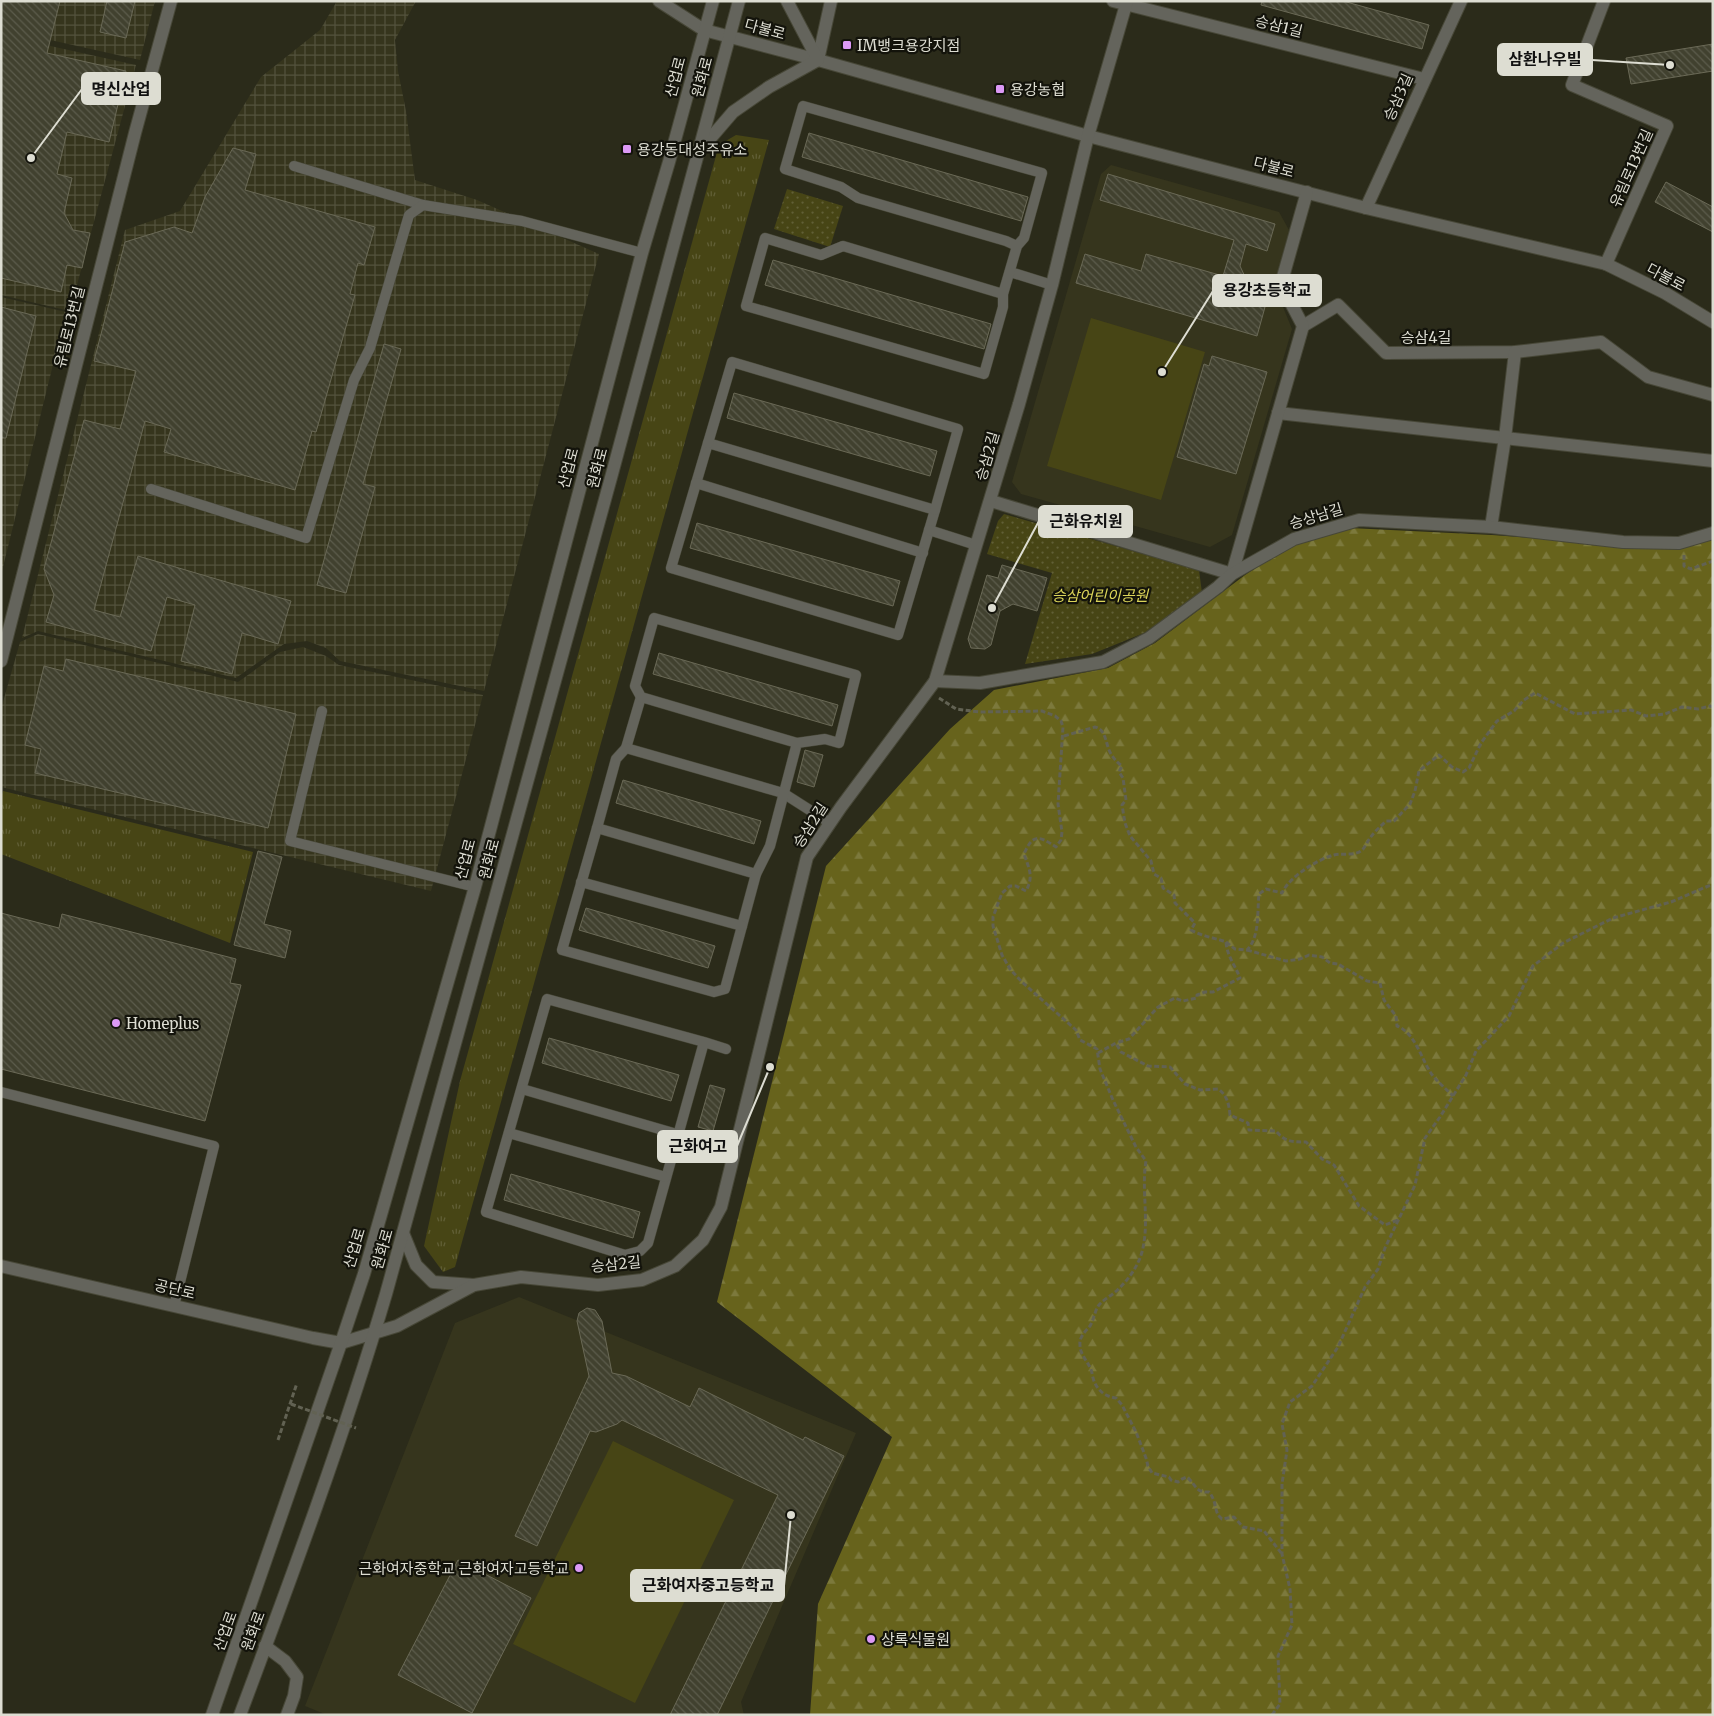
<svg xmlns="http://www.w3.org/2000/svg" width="1714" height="1716" font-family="Merriweather,'Noto Sans KR',serif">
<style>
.built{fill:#36351d}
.industrial{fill:url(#industrial-grid)}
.grass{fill:url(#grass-tufts)}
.forest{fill:url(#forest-firs)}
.park{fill:url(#park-dots)}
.pitch{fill:#474515}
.building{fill:url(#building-back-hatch);stroke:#6a6956}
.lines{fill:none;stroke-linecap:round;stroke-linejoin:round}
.service-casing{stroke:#474737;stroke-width:11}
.minor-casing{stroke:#474737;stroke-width:14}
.tertiary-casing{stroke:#474737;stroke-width:14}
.path{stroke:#626253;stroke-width:3;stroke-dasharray:5 2.5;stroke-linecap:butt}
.service{stroke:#64645c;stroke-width:10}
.minor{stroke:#64645c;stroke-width:12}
.tertiary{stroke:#64645c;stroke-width:12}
.path-bridge{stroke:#626253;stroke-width:3;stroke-dasharray:5 2.5;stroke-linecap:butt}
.poi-dot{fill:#dc99f5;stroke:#13130b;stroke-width:2}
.labels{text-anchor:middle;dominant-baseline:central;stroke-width:4.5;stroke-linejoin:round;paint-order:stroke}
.street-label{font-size:15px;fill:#ddddd2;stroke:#13130b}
.poi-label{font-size:15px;fill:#ddddd2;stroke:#13130b;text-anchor:start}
.park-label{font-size:15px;font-style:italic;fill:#dbd459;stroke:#13130b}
.leader{fill:none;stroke:#ddddd2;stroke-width:2}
.callout-dot{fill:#ddddd2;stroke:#13130b;stroke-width:2}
.callout{fill:#ddddd2;stroke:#ddddd2;stroke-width:2}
.callout-label{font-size:16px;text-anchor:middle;font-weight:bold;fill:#111}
</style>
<defs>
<pattern id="industrial-grid" width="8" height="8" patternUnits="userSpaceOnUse" patternTransform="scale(1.25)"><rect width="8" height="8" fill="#36351d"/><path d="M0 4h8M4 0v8" fill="none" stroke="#53523d"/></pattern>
<pattern id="grass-tufts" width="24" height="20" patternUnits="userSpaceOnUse" patternTransform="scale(1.25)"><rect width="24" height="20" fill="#474515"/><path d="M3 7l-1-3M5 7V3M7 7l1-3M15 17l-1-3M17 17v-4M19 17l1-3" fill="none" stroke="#615f36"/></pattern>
<pattern id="forest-firs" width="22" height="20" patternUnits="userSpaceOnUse" patternTransform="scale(1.25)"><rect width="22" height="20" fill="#67631c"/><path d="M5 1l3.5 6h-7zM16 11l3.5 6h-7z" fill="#7c793c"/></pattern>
<pattern id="park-dots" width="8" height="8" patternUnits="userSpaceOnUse" patternTransform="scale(1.25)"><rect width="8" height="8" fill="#474515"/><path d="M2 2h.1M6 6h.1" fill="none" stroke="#615f36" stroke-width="1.8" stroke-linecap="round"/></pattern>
<pattern id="building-back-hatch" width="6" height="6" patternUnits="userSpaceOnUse" patternTransform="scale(1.25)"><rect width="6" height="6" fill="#41412f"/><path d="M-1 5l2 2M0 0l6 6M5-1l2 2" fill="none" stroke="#5c5c4c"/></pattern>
</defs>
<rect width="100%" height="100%" fill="#2b2b1a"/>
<g class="built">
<polygon points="1111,165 1279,212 1289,230 1274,285 1292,329 1232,535 1210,547 1021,494 1012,482 1101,174"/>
<polygon points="519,1297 856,1433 741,1702 744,1715 327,1715 305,1706 455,1323"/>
</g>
<g class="industrial">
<polygon points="1,1 155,1 140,60 1,29"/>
<polygon points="337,1 416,1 395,40 398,71 406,111 415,180 477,200 599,254 484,691 340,661 326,648 307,641 284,644 236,678 38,631 22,638 125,230 180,211 261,77 320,30"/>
<polygon points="1,35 136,65 70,311 1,295"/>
<polygon points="1,297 66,312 1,575"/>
<polygon points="38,634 238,682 280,652 303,647 326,656 339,665 483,695 431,891 1,787 1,709 20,642"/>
</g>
<g class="grass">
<polygon points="736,135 769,140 455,1267 443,1272 424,1246 460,1081 719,145"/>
<polygon points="3,791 253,852 230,943 1,854 1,798"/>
</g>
<polygon class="forest" points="1350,528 1492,535 1674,548 1713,534 1713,1715 810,1715 818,1604 892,1437 717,1302 826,866 950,729 994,690 1108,668 1155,643 1245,575 1295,542"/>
<g class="park">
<polygon points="787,189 843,206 830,247 774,229"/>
<polygon points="1004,514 1199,570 1202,593 1144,633 1092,654 1025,664 1052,573 987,554 998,521"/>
</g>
<g class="pitch">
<polygon points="1091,318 1205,352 1161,500 1047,466"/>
<polygon points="613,1441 734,1500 635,1703 513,1644"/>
</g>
<g class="building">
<polygon points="1,1 60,1 47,53 126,71 109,142 67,132 57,174 72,178 64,213 73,230 90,233 82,268 67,265 61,292 1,278"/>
<polygon points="107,1 135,1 126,38 100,32"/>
<polygon points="1262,1 1343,1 1429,25 1422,49 1261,5"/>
<polygon points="1713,44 1713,71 1631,84 1626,58"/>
<polygon points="809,133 1028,197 1021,221 802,157"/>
<polygon points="233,148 256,154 245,190 375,227 364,265 358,263 350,294 355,295 316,432 312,431 295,490 164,452 171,429 145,421 94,610 120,617 138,556 291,601 278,644 242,633 232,674 181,661 195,605 167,597 151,651 46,622 54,595 44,569 84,420 120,429 136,371 94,361 125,242 174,227 192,233 205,197"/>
<polygon points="1108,174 1275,224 1267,251 1246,244 1240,266 1247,281 1241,300 1265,307 1257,336 1076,283 1085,254 1141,271 1146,254 1223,276 1234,240 1100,200"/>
<polygon points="1666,182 1713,207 1713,232 1655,202"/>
<polygon points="773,260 991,324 984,349 765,285"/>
<polygon points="1,307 36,316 6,438 1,438"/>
<polygon points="384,344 401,349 363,484 375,487 346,593 317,585"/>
<polygon points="1212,356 1267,372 1236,474 1177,457 1204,364 1209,366"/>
<polygon points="734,393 937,451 930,476 727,418"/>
<polygon points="697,523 900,581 893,606 690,548"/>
<polygon points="1002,565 1047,578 1037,611 1013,604 1000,611 991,645 985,649 971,648 968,639 987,575 998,578"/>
<polygon points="659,653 838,705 832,726 653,674"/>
<polygon points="66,659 296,714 268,828 35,773 41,749 25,745 44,666 63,671"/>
<polygon points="805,750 823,755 814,787 797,782"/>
<polygon points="623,780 761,821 754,844 616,803"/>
<polygon points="258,851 282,857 264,924 291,931 285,958 234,945"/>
<polygon points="586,908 715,946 708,968 579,930"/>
<polygon points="1,913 59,928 62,914 236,959 230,983 241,985 205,1121 1,1069"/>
<polygon points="549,1038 679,1075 671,1101 542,1063"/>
<polygon points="710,1085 725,1089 713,1131 698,1127"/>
<polygon points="511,1174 640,1212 633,1238 504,1200"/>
<polygon points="587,1308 595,1310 602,1321 612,1373 626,1376 690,1407 699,1388 803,1440 805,1437 844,1456 717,1715 670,1715 778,1495 622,1420 617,1424 596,1432 590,1431 537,1546 515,1536 589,1376 577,1321 579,1313"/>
<polygon points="458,1560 531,1598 472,1713 398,1675"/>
</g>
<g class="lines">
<g class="service-casing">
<g id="service">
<polyline points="294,166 423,205"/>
<polyline points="1010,272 1052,285"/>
<polyline points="1003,294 1003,307 984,374 746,306 765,238 821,255 843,246 1003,294 1017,246 1024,238 1042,173 803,106 785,169 841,187 858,198 1006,241 1017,246"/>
<polygon points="708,443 935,510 898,635 671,568"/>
<polyline points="708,443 732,362 958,429 935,510"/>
<polyline points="696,483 923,553"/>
<polyline points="151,489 306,538 354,380 370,348 409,215 423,205 522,221 642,253"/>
<polyline points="929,530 976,545"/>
<polyline points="641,697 626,748 783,793 830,823"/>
<polyline points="322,711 290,841 475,887"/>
<polyline points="626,748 616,759 597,828 756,874"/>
<polyline points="597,828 562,950 714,992 725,989 756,874 770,846 797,743 641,697 635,686 654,618 856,675 839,743 825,739 797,743"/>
<polyline points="581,882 742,926"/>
<polyline points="704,1042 648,1243 640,1251 625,1255 486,1212 547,999 704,1042 726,1049"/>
<polyline points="522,1089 735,1151"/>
<polyline points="1,1092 214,1146 174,1306"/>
<polyline points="509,1133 666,1177"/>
</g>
</g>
<g class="minor-casing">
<g id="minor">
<polyline points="659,1 704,30 818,60 1088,136 1366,208 1606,264 1665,293 1713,322"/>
<polyline points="1113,1 1424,79"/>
<polyline points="1604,1 1572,85 1667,126 1606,264"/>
<polyline points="818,60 831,1"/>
<polyline points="1366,208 1461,1"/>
<polyline points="1303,326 1338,305 1386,353 1515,352 1601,342 1648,377 1713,395"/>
<polyline points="1278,413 1713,461"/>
<polyline points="991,501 1232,574 1303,326 1281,284 1307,192"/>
<polyline points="1491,527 1505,438 1515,352"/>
<polyline points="1,661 135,133 171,1"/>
<polyline points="935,681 980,683 1103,662 1149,638 1218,587 1232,574 1294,539 1359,520 1491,527 1623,542 1679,543 1713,533"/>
<polyline points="403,1233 416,1265 433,1282 474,1285"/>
<polyline points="1,1266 313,1338 341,1343 397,1326 474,1285 521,1277 598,1285 642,1280 675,1266 703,1240 721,1207 807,857 841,807 935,681 1019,404 1052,285 1088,136 1127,1"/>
<polyline points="265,1646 285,1661 297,1677 294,1696 287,1715"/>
</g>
</g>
<g class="tertiary-casing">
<g id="tertiary">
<polyline points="702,148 733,112 769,87 818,60 787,1"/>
<polyline points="212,1715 341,1343 364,1274 475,887 642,253 669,162 713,1"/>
<path d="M240 1715C292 1576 344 1436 386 1294L612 474 739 1"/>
</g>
</g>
<g class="path">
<polyline points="1684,555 1684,566 1691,569 1713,561"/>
<polyline points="1713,645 1713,647"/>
<path d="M939 698 956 709 980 712 1042 711 1055 716 1061 721 1063 727 1058 804 1062 832 1061 840 1056 847C1039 836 1033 833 1024 854 1029 869 1034 876 1026 891L1016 886H1010L1002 893 993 917V926L1002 955 1010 969 1022 982 1076 1030 1080 1040 1097 1049 1100 1069 1113 1100 1136 1147 1146 1161C1141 1191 1150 1222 1142 1252 1138 1267 1126 1283 1114 1293 1109 1297 1103 1300 1099 1305 1095 1310 1094 1319 1090 1326 1085 1332 1079 1337 1080 1345 1080 1356 1090 1363 1092 1373 1094 1387 1102 1396 1116 1398L1122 1405 1136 1432 1146 1458 1148 1466 1152 1473 1169 1477 1171 1480 1178 1482 1182 1479 1187 1477C1196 1485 1196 1493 1209 1492 1218 1503 1213 1512 1222 1519L1234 1517 1243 1527 1264 1531 1282 1554"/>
<path d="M1064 736 1095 727C1107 730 1105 744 1111 754 1114 759 1117 762 1122 766L1119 772 1123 778 1126 800 1122 805 1125 823 1130 836 1151 861 1154 874 1161 878 1163 888 1174 895 1175 903 1195 923 1191 930C1201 936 1215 938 1226 942 1227 956 1235 965 1240 978L1213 992H1205L1197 995V998L1183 1001 1175 998 1158 1007 1129 1039 1116 1043"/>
<path d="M1226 942 1235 949 1247 950C1260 937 1257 912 1259 894L1266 889 1282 893C1289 877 1318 859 1334 855 1343 853 1353 856 1361 851 1365 848 1367 842 1370 838 1374 832 1380 827 1386 821H1394L1410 804 1415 791 1419 771 1439 755 1452 767 1463 772 1469 768 1481 743 1497 721 1514 711 1524 700 1535 693 1575 714 1631 710 1646 716 1665 714 1682 707 1698 709 1710 706 1713 707"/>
<path d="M1247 950 1286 961 1300 959 1309 955 1322 957 1330 963 1338 964 1367 981 1380 983 1384 1000 1396 1016 1397 1026C1416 1033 1422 1062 1433 1076 1439 1083 1446 1089 1453 1096"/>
<path d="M1098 1053 1116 1043 1121 1052 1148 1066 1170 1067 1185 1084 1200 1090 1218 1089C1227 1095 1229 1104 1230 1115L1248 1123 1249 1130 1276 1131C1285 1142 1292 1142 1306 1142L1322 1159 1334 1165 1359 1206 1385 1225 1398 1220"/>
<polyline points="278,1440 297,1383"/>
<polyline points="1272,1715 1280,1704 1278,1656 1292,1625 1290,1589 1282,1554 1282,1484 1287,1450 1282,1424 1290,1402 1312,1386 1338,1347 1365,1287 1378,1269 1385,1248 1415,1185 1425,1138 1440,1117 1466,1075 1476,1051 1509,1016 1533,966 1563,943 1613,918 1671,902 1713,884"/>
</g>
<use href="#service" class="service"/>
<use href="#minor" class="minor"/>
<use href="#tertiary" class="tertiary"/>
<polyline class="path-bridge" points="291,1404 356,1428"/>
</g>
<g class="poi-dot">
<rect x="842" y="40" width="10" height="10" rx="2.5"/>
<rect x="995" y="84" width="10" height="10" rx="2.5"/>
<rect x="622" y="144" width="10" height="10" rx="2.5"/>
<circle cx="116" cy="1023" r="5"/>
<circle cx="579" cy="1568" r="5"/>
<circle cx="871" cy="1639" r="5"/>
</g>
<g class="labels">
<g class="street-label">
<text transform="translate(1279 26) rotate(14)">승삼1길</text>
<text transform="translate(765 29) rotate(15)">다불로</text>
<text transform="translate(675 77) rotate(-75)">산업로</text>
<text transform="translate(702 77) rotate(-75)">원화로</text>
<text transform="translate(1398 97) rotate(-66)">승삼3길</text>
<text transform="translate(1274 167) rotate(14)">다불로</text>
<text transform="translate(1631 168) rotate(-66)">유림로13번길</text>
<text transform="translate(1666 277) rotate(28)">다불로</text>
<text transform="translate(69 327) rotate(-76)">유림로13번길</text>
<text x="1426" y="337">승삼4길</text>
<text transform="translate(987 456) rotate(-74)">승삼2길</text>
<text transform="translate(568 468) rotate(-75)">산업로</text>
<text transform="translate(597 468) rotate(-75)">원화로</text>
<text transform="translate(1316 516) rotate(-17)">승상남길</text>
<text transform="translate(810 825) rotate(-57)">승삼2길</text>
<text transform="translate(465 859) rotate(-75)">산업로</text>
<text transform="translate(489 859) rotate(-75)">원화로</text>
<text transform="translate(354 1248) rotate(-73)">산업로</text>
<text transform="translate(382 1249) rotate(-74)">원화로</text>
<text transform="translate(616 1264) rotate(-6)">승삼2길</text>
<text transform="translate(175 1289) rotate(13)">공단로</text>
<text transform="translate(225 1631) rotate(-70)">산업로</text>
<text transform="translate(253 1631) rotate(-70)">원화로</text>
</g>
<g class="poi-label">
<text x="857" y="45">IM뱅크용강지점</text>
<text x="1010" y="89">용강농협</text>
<text x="637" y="149">용강동대성주유소</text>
<text x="126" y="1023">Homeplus</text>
<text x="569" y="1568" text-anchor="end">근화여자중학교 근화여자고등학교</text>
<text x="881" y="1639">상록식물원</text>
</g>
<g class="park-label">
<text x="1100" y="595">승삼어린이공원</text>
</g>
</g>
<path class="leader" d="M1670 65L1592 60M31 158L82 89M1162 372L1213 291M992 608L1039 521M770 1067L737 1146M791 1515L784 1586"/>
<g class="callout-dot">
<circle cx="1670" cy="65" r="5"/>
<circle cx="31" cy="158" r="5"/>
<circle cx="1162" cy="372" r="5"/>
<circle cx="992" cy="608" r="5"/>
<circle cx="770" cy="1067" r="5"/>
<circle cx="791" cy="1515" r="5"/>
</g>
<g class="callout">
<rect x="1498" y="44" width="94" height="31" rx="5"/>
<rect x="82" y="73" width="78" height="31" rx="5"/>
<rect x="1213" y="275" width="108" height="31" rx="5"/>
<rect x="1039" y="506" width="93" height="31" rx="5"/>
<rect x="658" y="1131" width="79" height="31" rx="5"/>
<rect x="631" y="1570" width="153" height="31" rx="5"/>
</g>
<g class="callout-label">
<text x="1545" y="65">삼환나우빌</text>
<text x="121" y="95">명신산업</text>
<text x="1267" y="296">용강초등학교</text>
<text x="1086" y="527">근화유치원</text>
<text x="698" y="1152">근화여고</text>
<text x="708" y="1591">근화여자중고등학교</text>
</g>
<rect width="1714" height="1716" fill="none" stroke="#ddddd2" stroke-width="5"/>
</svg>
